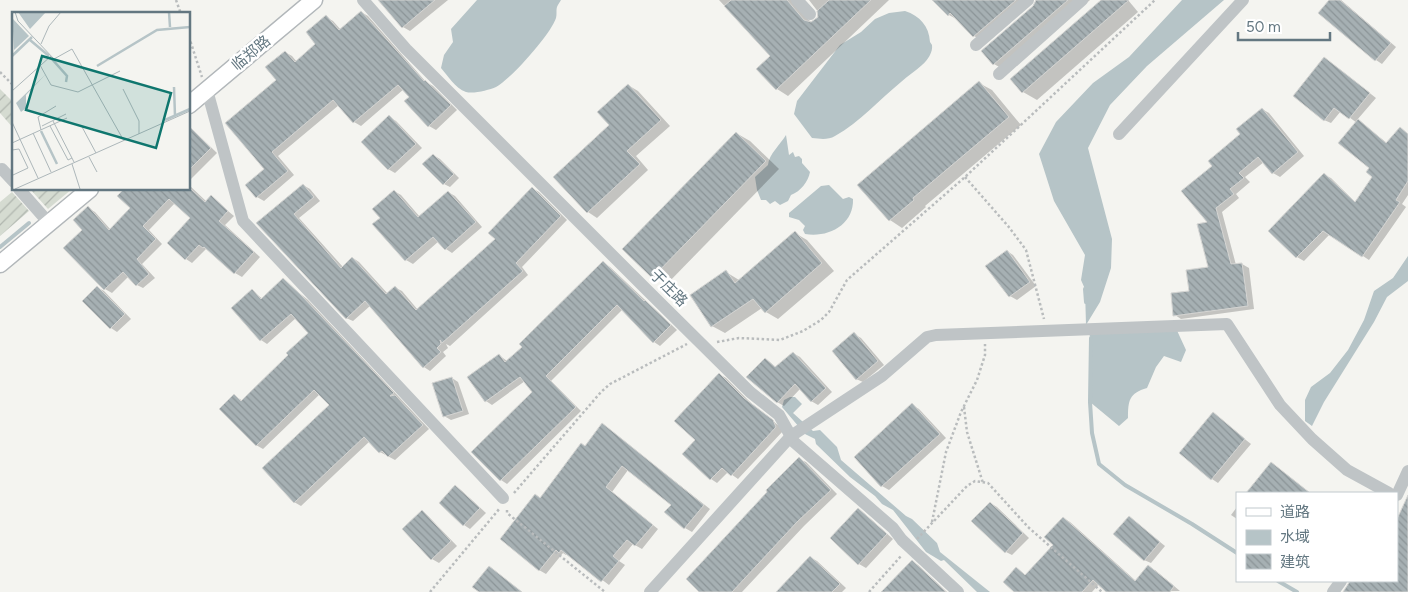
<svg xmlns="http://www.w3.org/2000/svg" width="1408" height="592" font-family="Figtree,'Noto Sans SC',sans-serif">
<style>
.garden{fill:url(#garden-furrows)}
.water{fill:#b6c4c7}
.shadow{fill:#0003}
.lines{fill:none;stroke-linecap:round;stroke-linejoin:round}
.stream{stroke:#b6c4c7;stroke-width:4}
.building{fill:url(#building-back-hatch);stroke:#d5d5d3}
.major-casing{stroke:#b2b7ba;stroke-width:19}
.path{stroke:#b9bcbd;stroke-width:2.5;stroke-dasharray:2.5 2.5;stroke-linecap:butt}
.minor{stroke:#bfc4c6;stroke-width:12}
.major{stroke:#fff;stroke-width:16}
.labels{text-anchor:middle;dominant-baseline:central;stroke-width:5;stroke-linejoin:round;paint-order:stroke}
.street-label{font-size:15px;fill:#637781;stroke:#fff}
.inset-river{fill:none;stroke:#b6c4c7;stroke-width:2.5}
.inset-road{fill:none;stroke:#adb7ba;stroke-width:1}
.view{fill:#0f766e;fill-opacity:0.15;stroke:#0f766e;stroke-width:2.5}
.inset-edge{fill:none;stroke:#637781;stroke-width:2.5}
</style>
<defs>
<pattern id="garden-furrows" width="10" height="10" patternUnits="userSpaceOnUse" patternTransform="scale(1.25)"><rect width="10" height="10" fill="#d5dbd1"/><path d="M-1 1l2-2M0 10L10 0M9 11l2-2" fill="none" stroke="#b0b6af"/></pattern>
<pattern id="building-back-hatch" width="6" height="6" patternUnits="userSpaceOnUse" patternTransform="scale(1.25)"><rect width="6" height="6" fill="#a6b0b3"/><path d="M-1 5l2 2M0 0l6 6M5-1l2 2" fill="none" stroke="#8b9497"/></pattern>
</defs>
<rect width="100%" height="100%" fill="#f4f4f0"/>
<g class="garden">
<polygon points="0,89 14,103 14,129 0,113"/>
<polygon points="30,189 72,189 48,209"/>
<polygon points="12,192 29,211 0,236 0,202"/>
</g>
<g class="water">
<path d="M477 0H561C560 2 558 4 557 7 556 10 557 14 556 18 551 34 511 79 496 87 489 90 474 94 466 92 455 88 448 76 441 68L444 55 453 42 451 29Z"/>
<polygon points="1182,0 1224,0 1147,66 1110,105 1088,148 1112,239 1111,268 1100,302 1086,325 1085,289 1081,280 1085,255 1054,201 1039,154 1056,122 1093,83 1129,57"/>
<path d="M905 11C920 16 929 26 930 42L932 45C933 52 928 60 922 65 916 71 907 76 901 82 879 100 860 122 835 136 828 140 821 139 812 138L794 114 797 101 840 45 861 32 875 19 889 13Z"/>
<path d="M786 135 789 155 793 152 795 157 799 156 802 159V163L810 172C808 182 801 191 791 195L788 201 780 205 775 201 770 204 766 200H761L757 190 755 177 768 165C769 154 780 145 786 135Z"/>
<path d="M829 185 843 199 849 197 853 199C854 225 828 238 805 234L803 230 805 226 799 220 789 217V213L821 186Z"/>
<polygon points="1408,256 1408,281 1387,297 1374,322 1324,402 1312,426 1305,421 1305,400 1311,387 1330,373 1348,350 1364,320 1374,291 1393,278"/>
<path d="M1174 324 1186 350 1181 362 1164 356 1156 367 1147 388C1129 393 1128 401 1128 418L1119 426 1090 402 1091 338 1089 334Z"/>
<polygon points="790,397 795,397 802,404 793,413 813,431 820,430 837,447 841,460 906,516 912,519 937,543 940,552 990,592 977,592 944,560 941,561 926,552 893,510 882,504 875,496 850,477 816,444 815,439 805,434 782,407 784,400"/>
</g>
<g class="shadow">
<polygon points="379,0 448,0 410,31 403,27"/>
<polygon points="719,0 804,0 802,13 811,22 816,21 819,13 809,0 889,0 788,96 777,89 771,56"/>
<polygon points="939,0 1028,0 985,42 974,36 960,21 949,15"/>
<polygon points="1039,0 1090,0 1008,72 994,64"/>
<polygon points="1102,0 1128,0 1138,12 1037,100 1023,92 1012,79"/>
<polygon points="1331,0 1341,0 1396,47 1382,64 1376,60"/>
<polygon points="361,12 368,16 426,82 433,86 457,110 436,130 429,126 411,97 404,89 361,126 354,122 339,105 278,156 294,175 264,201 257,197 266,169 278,80 285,52 292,56 297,62 317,44 326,17 333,21 341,30"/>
<polygon points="1325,58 1376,98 1357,120 1387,143 1400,129 1408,134 1408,195 1402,204 1406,207 1369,260 1330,234 1304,261 1297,257 1324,175 1331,178 1356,203 1374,177 1357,123 1341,111 1331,123 1324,120"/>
<polygon points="979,83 992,90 1021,125 925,206 926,207 902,228 890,220"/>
<polygon points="628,85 638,91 670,126 636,156 648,170 597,218 588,212 611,125"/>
<polygon points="1262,109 1269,113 1304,156 1280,177 1273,173 1264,162 1245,177 1250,182 1236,194 1239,198 1222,212 1236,265 1242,264 1249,268 1254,309 1181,319 1175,315 1190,292 1209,268 1209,222 1214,166"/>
<polygon points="389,117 396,121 422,148 395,173 388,169"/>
<polygon points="189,126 217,153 189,181"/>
<polygon points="736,133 750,141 779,169 666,285 652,277"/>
<polygon points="433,155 440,159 459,178 450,187 444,184"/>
<polygon points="189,185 207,202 211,197 234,216 225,225 260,257 242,277 235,273 211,251 206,249 192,263 186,259 192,218 175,203 149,230 162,244 142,264 155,278 143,288 137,285 129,276 112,293 105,289 65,248 84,230 88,208 95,212 111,230 132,208 119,196 126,189 189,189"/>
<polygon points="303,185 310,189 320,201 299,218 343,267 353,258 359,262 388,294 396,288 402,291 418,310 497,239 532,188 539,192 567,220 522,267 528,275 450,346 446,344 448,348 443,352 446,356 430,371 424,367 370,306 353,321 346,318 258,223"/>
<polygon points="394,191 401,195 420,217 448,192 455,196 482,227 452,253 446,249 439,241 413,264 406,260 374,224 382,218"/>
<polygon points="795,233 807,240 834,271 778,319 766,312 762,308 725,333 712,326 726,272 739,280"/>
<polygon points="1007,251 1013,255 1036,286 1017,300 1010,296 987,266"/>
<polygon points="604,263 610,267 677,330 660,346 654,342 623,309 551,381 581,411 507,484 501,480 534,392 525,381 492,405 486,401 499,355 507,361 524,347"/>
<polygon points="283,280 308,300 429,429 395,460 380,452 370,441 301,506 294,502 330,405 320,394 263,449 256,445 235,396 243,401 310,333 296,318 267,344 261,340 252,291 263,299"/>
<polygon points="97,287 104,291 131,319 117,332 111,328"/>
<polygon points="854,334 861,338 884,365 863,382 856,379"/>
<polygon points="793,353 800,357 832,392 818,405 811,401 800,389 784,406 777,402 766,359 777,368"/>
<polygon points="719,374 726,378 751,403 779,426 783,431 738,479 728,472 717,483 711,479 683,454 697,440"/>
<polygon points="452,378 458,382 469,414 451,420 444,416"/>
<polygon points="912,405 919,409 946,438 889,490 882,486"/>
<polygon points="1213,414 1251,444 1218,483 1212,479"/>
<polygon points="603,425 710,509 692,532 685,528 672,505 628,470 612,492 658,529 642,549 633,544 619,561 625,565 609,585 568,554 566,555 563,553 546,574 539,570 536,495 541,498"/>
<polygon points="799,459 806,462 837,494 804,526 742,592 701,592"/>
<polygon points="1271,464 1278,468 1310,493 1248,493"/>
<polygon points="456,487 462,491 486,513 470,529 464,525"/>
<polygon points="990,503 997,507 1029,538 1012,555 1006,552"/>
<polygon points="1408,503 1408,592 1347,592 1350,581 1397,581 1397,522"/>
<polygon points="1237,507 1237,519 1231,515"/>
<polygon points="858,510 865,514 893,539 866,568 859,564 831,537"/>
<polygon points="422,512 428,516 457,546 439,563 432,559 403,529"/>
<polygon points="1129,517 1165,546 1151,563 1144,560"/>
<polygon points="1063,518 1070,522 1136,581 1155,570 1180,591 1108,592 1099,584 1092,592 1016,592 1017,569 1027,576 1055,545"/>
<polygon points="811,558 817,561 846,588 842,592 777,592"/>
<polygon points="912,562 918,565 947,592 883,592"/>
</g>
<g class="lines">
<g class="stream">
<polyline points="0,247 29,223"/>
<polyline points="1085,289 1086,302"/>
<polyline points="1090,401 1091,338"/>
<polyline points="1090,402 1092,433 1099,464 1125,485 1192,524 1237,553"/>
<polyline points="1278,581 1297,592"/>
</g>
</g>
<g class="building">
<polygon points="378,0 435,0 402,28"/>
<polygon points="731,0 787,0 804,20 811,22 818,17 817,11 829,0 871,0 776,90 756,69 770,56 724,6"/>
<polygon points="932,0 1016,0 973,37 950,13 948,16"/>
<polygon points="1036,0 1068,0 993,65 981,51 1033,6"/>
<polygon points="1101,0 1129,0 1022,93 1010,79"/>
<polygon points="1329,0 1340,0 1391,43 1375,61 1318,13"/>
<polygon points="361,11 424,81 425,80 451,105 428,127 404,101 409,97 398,85 353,123 333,100 272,152 288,171 256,198 245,185 264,169 225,123 276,80 265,67 285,51 295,62 315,44 306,32 326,15 339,30"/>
<polygon points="1324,57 1370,93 1349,119 1334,108 1324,121 1293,96"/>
<polygon points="979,81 1009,117 913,198 914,200 889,221 857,185"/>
<polygon points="628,84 661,120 627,151 640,164 587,213 553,177 609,125 597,112"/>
<polygon points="1262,108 1298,152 1272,174 1258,157 1239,173 1244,178 1230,189 1234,194 1216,208 1231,264 1242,263 1248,306 1173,316 1171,293 1189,291 1186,270 1208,267 1197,224 1207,222 1181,191 1212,166 1208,161 1240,134 1236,129"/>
<polygon points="389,115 416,144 388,170 361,142"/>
<polygon points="1358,119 1386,143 1400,127 1408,134 1408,181 1396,200 1400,202 1362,257 1323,231 1296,258 1268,231 1324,173 1355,202 1372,177 1366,172 1369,168 1338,143"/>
<polygon points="189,126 211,148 189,170"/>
<polygon points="736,132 766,161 652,278 622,249"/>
<polygon points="433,154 454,174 443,185 422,164"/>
<polygon points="303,184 314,197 294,214 341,268 352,257 386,294 395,286 416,310 495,239 488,233 532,187 561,216 516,263 523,271 442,343 440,340 441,344 437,348 441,352 423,368 365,301 346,319 256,223"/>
<polygon points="124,189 191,189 205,202 211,195 228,211 219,221 254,252 234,274 204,247 203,248 199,245 185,260 167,243 190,218 169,199 143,226 156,239 137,259 149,274 136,286 123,272 104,290 63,248 82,230 73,220 88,206 109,230 130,208 117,196"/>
<polygon points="394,190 418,217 448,191 476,222 445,250 433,237 405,261 372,224 380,218 372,209"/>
<polygon points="795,231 822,263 765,313 753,299 711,327 690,295 726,270 735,283"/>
<polygon points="1007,250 1030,282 1009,297 985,266"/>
<polygon points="603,261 644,301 645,300 671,325 653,343 617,305 546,376 576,407 500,481 471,452 532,392 520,377 485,402 467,377 499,354 505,362 522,347 519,344"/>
<polygon points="283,278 301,295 394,393 390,396 395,395 423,425 388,457 382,451 379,453 364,437 294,503 262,468 329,405 314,390 256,446 219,409 234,394 241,401 288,355 286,353 308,333 291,314 260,341 231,308 252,289 261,299"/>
<polygon points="97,286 125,314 110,329 82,301"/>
<polygon points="854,332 878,361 856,380 832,351"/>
<polygon points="793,352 826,388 811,402 795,384 777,403 746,377 765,358 775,367"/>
<polygon points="719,373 744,398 773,420 776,427 731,476 722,468 710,480 682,454 695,440 674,421"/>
<polygon points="452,377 463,411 443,417 432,383"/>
<polygon points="912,403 940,434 881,487 854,457"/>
<polygon points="1213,412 1245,439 1211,480 1179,453"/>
<polygon points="602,423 704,505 684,529 664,512 671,505 622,466 606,487 653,525 635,546 627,540 613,556 619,561 601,582 561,550 559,553 556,550 539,571 500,539 535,494 540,498 581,443 585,446"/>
<polygon points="799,457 831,490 797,522 732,592 699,592 686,579 767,492 766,490"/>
<polygon points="1271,462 1310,493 1246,493"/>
<polygon points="455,485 480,508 463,526 439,503"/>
<polygon points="1408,495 1408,592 1343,592 1350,581 1397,581 1397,519"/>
<polygon points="990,502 1023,533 1005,553 971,521"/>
<polygon points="858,508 887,534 858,565 830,538"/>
<polygon points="422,510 451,541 431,560 402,529"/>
<polygon points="1129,516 1160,542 1144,561 1113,534"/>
<polygon points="1063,517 1135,581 1148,565 1174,586 1170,592 1106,592 1093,580 1082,592 1014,592 1003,582 1016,567 1025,575 1053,545 1044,537"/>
<polygon points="810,556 840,584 832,592 776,592"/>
<polygon points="912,560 946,592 881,592"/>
<polygon points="489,566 522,592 479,592 472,587"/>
</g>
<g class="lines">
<g class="major-casing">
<g id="major">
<polyline points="189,105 314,0"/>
<polyline points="0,264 90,189"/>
</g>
</g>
<g class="path">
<polyline points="176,0 181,14"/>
<polyline points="189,37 202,77"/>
<polyline points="0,72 14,86"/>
<polyline points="965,177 1008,226 1026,250 1044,319"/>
<polyline points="717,342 739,338 780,340 803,331 821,320 829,312 847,280 965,177 1155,0"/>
<polyline points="964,407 967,432 983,483"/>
<polyline points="514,493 601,392 610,384 687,344"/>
<polyline points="507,510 507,513 605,592"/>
<polyline points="932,522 946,452 961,412 977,380 985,355 985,344"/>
<polyline points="917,539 967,486 975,481 988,483 1028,527 1102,592"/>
<polyline points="430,592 500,508"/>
<polyline points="869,592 901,556"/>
</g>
<g class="minor">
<polyline points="363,0 406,49 648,291 750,392 779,415 794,442 893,528 902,540 958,592"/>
<polyline points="797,0 810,14"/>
<polyline points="976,45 1028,0"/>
<polyline points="999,74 1082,0"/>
<polyline points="207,90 243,221 503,498"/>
<polyline points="1119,134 1243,0"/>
<polyline points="2,169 14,182"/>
<polyline points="19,189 49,223"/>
<polyline points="1397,495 1408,471"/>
<polyline points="650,592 791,436 882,376 927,337 936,335 1227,324 1280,405 1312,439 1347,470 1389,493"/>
<polyline points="1333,592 1341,581"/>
</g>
<use href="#major" class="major"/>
</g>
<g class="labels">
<g class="street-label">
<text transform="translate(251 53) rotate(-40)">临郑路</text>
<text transform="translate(669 288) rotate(45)">于庄路</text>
</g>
</g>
<g transform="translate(12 12)">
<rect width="178" height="178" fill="#f4f4f0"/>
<path d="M0 0 1 7 17 24 2 38ZM6 0H34L18 17ZM34 62 14 83V96L9 100 4 91Z" fill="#b6c4c7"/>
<path class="inset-river" d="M157 0 158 15M18 28 37 44M0 44 20 25M39 46 55 64 54 70M85 54 145 18 178 15M162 75 163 104M153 108 178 97M29 119 45 152"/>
<path class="inset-road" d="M3 0 6 9 42 47 60 37 112 129M29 32 37 14 49 0M28 53 39 73 66 80 108 59M111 77 127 109V122M0 79 39 44M41 109 62 150M0 110 26 166M69 113 84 141M30 114 54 102M38 114 56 148 60 146M29 118 26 105 44 94M21 121 39 160M0 131 55 106M0 138 7 137 16 156 1 163M77 145 85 160M60 152 68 177M3 177 178 99"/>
<path class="view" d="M30 44 159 81 144 136 14 98Z"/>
<rect width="178" height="178" class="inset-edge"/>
</g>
<rect x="1236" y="492" width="162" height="90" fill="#ffffff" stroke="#c1c9cd"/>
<rect x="1246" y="508" width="25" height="8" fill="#ffffff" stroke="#c1c9cd"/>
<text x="1280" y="517" font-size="15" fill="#637781">道路</text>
<rect x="1246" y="530" width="25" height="15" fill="#b6c4c7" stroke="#c1c9cd"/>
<text x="1280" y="542" font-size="15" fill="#637781">水域</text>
<rect x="1246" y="554" width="25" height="15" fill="url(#building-back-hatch)" stroke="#c1c9cd"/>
<text x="1280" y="567" font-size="15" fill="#637781">建筑</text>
<path d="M1238 32v8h92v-8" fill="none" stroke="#637781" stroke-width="2.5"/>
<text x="1246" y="32" font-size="15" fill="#637781" stroke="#ffffff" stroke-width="4" paint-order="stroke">50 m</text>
</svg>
